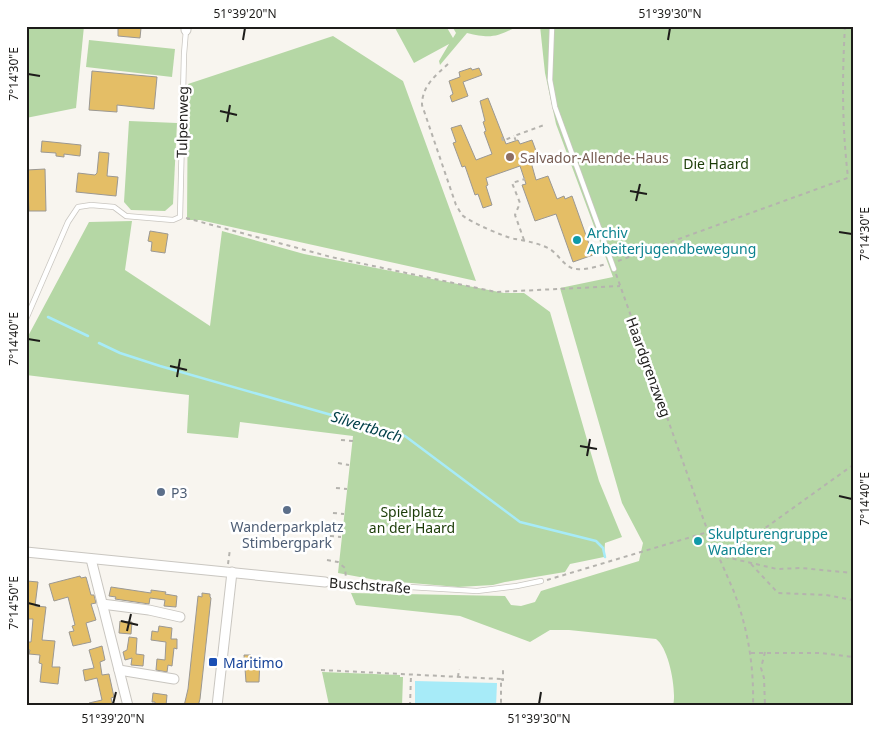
<svg xmlns="http://www.w3.org/2000/svg" width="879" height="732" font-family="'Noto Sans',sans-serif">
<style>
.green{fill:#b5d7a5}
.water{fill:#a7ebf8}
.lines{fill:none;stroke-linecap:round;stroke-linejoin:round}
.stream{stroke:#a7ebf8;stroke-width:2.5}
.building{fill:#e4be66;stroke:#9b9893}
.service-casing{stroke:#c9c6c0;stroke-width:6}
.minor-casing{stroke:#c9c6c0;stroke-width:11}
.path{stroke:#b5b3ae;stroke-width:2;stroke-dasharray:4 4;stroke-linecap:butt}
.service{stroke:#fff;stroke-width:4.5}
.minor{stroke:#fff;stroke-width:9}
.ticks{fill:none;stroke:#1d1c1a;stroke-width:2}
.education-dot{fill:#8d6e63;stroke:#fff;stroke-width:2}
.culture-dot{fill:#0f9aa8;stroke:#fff;stroke-width:2}
.service-dot{fill:#5c6f8a;stroke:#fff;stroke-width:2}
.transit-dot{fill:#1a4fb4;stroke:#fff;stroke-width:2}
.labels{text-anchor:middle;dominant-baseline:central;stroke-width:5;stroke-linejoin:round;paint-order:stroke}
.street-label{font-size:14px;fill:#1d1c1a;stroke:#fff}
.education-label{font-size:14px;fill:#785e54;stroke:#fff;text-anchor:start}
.park-label{font-size:14px;fill:#1b3c07;stroke:#fff}
.culture-label{font-size:14px;fill:#0d838f;stroke:#fff;text-anchor:start}
.service-label{font-size:14px;fill:#4e5e75;stroke:#fff;text-anchor:start}
.transit-label{font-size:14px;fill:#164399;stroke:#fff;text-anchor:start}
.water-label{font-size:15px;font-style:italic;fill:#003f48;stroke:#fff}
.neatline{fill:none;stroke:#1d1c1a;stroke-width:2}
.ticks-label{font-size:12px;text-anchor:middle;fill:#1d1c1a}
</style>
<rect width="100%" height="100%" fill="#f8f5ef"/>
<g class="green">
<polygon points="26,26 84,26 76,108 26,118"/>
<path d="M394 26H446L453 38 456 33 452 26H518C497 37 491 39 467 33L440 65 439 61 449 44 414 63Z"/>
<path d="M540 26H853V706H673C677 691 669 648 656 639L569 630H550L530 642 460 616 356 605 351 593 505 596 511 605 521 606 535 602 541 591 639 561 643 543 622 503 560 288 613 277 556 124 545 73Z"/>
<polygon points="333,36 403,81 476,281 200,220 187,220 188,84"/>
<polygon points="89,40 175,49 172,77 86,67"/>
<polygon points="129,121 177,123 173,204 165,211 131,210 124,202"/>
<polygon points="132,221 125,270 210,326 222,231 304,254 504,293 524,293 550,312 599,481 622,537 605,543 604,557 570,564 565,572 505,582 493,585 458,587 376,580 338,573 353,436 240,422 238,438 187,433 189,395 26,375 26,340 89,222"/>
<polygon points="322,672 400,675 400,677 403,677 402,706 329,705"/>
</g>
<polygon class="water" points="415,681 497,683 496,706 415,706"/>
<g class="lines">
<g class="stream">
<polyline points="48,317 88,336"/>
<polyline points="99,343 120,353 160,366 405,436 520,522 596,541 603,548 605,557"/>
</g>
</g>
<g class="building">
<polygon points="118,26 141,28 140,38 118,36"/>
<polygon points="471,68 472,70 479,68 482,75 463,82 468,96 452,102 450,96 453,94 449,81 460,77 459,72"/>
<polygon points="92,71 157,77 154,109 117,105 117,112 89,110"/>
<polygon points="488,98 506,144 518,140 520,144 532,140 539,159 531,162 536,180 548,176 557,199 564,196 565,199 572,196 593,255 573,262 556,214 535,221 522,185 526,184 520,166 486,178 488,185 486,186 492,205 483,208 478,194 475,195 465,166 462,167 453,143 456,142 451,128 461,125 476,160 492,154 484,132 486,131 483,122 485,121 480,101"/>
<polygon points="42,141 81,145 80,156 64,154 64,157 56,156 56,153 41,152"/>
<polygon points="99,152 109,153 107,176 118,177 116,196 76,192 78,173 95,175 97,173"/>
<polygon points="45,169 46,211 29,211 27,170"/>
<polygon points="150,231 168,234 165,253 151,251 152,242 148,241"/>
<polygon points="80,576 81,578 86,577 91,595 94,595 96,603 91,604 96,620 86,623 91,642 73,646 69,632 74,631 72,626 75,625 68,597 54,601 49,584"/>
<polygon points="27,581 38,582 35,606 46,607 42,640 55,641 52,667 60,667 58,684 40,682 42,664 39,663 40,655 29,654 30,650 26,650 26,642 31,642 33,619 26,619"/>
<polygon points="111,587 151,593 151,590 166,592 165,594 177,596 176,607 164,606 165,600 150,598 149,604 115,599 116,597 109,596"/>
<polygon points="202,593 210,594 210,597 211,598 200,699 198,706 184,706 188,689 198,596 202,597"/>
<polygon points="120,621 132,622 131,634 119,633"/>
<polygon points="159,626 172,628 171,639 177,639 177,649 174,648 172,666 168,665 167,672 156,670 157,659 165,660 166,642 151,640 152,631 158,632"/>
<polygon points="129,637 137,638 136,654 144,655 143,666 131,665 132,658 125,660 123,652 127,650"/>
<polygon points="102,646 105,660 100,662 102,675 109,674 114,697 111,698 113,706 89,706 89,703 102,700 97,678 85,681 83,670 94,668 89,650"/>
<polygon points="244,655 251,655 251,658 260,658 259,682 246,682"/>
<polygon points="153,693 167,695 166,706 155,705 155,702 152,702"/>
</g>
<g class="lines">
<g class="service-casing">
<g id="service">
<polyline points="552,26 550,80 555,107 614,269"/>
<polyline points="26,319 68,222 78,207 91,205 114,207 126,216 173,220 180,217 184,54 186,30"/>
<polyline points="325,582 477,591 517,586 541,581"/>
</g>
</g>
<g class="minor-casing">
<g id="minor">
<polyline points="186,30 186,26"/>
<polyline points="26,552 325,582"/>
<polyline points="91,559 128,706"/>
<polyline points="102,604 149,610 180,617"/>
<polyline points="119,670 174,679"/>
<polyline points="217,706 232,572"/>
</g>
</g>
<g class="path">
<path d="M845 26C842 77 842 127 848 177"/>
<path d="M448 64C435 76 422 86 422 105L456 205C458 208 460 212 462 215 470 222 504 237 515 239 527 241 537 243 548 248 558 253 564 267 575 269 585 270 596 267 606 264"/>
<polyline points="502,137 503,141 514,136"/>
<polyline points="516,141 514,136 544,125"/>
<polyline points="186,218 331,257 496,292 620,286"/>
<polyline points="524,240 515,215 520,203 512,183 525,179"/>
<polyline points="618,261 853,176"/>
<path d="M616 274 704 521C713 545 724 568 734 592 748 629 754 666 753 706"/>
<polyline points="341,440 353,441"/>
<polyline points="338,463 349,465"/>
<polyline points="336,488 347,489"/>
<polyline points="333,513 344,514"/>
<polyline points="330,536 341,537"/>
<polyline points="717,555 754,536 853,465"/>
<polyline points="717,555 777,569 801,568 853,573"/>
<polyline points="327,560 338,562 345,568 346,578"/>
<polyline points="228,564 230,549"/>
<polyline points="751,564 778,593 826,595 853,600"/>
<polyline points="547,580 708,532"/>
<polyline points="765,652 761,668 764,678 765,706"/>
<polyline points="751,653 821,653 853,657"/>
<polyline points="321,670 501,679 501,706"/>
<polyline points="458,677 459,669"/>
<polyline points="501,679 503,680 503,670"/>
<polyline points="410,706 411,675"/>
</g>
<use href="#service" class="service"/>
<use href="#minor" class="minor"/>
</g>
<path class="ticks" d="M243 40 245 28M668 40 670 28M28 74 40 76M220 111 237 115M227 122 230 105M630 191 647 194M636 201 640 184M839 232 852 234M28 339 40 341M170 366 187 370M177 377 180 359M580 446 597 449M587 456 590 439M839 496 852 499M28 603 40 606M121 621 138 625M127 631 131 614M113 704 116 692M539 704 541 692"/>
<circle class="education-dot" cx="510" cy="157" r="5"/>
<g class="culture-dot">
<circle cx="577" cy="240" r="5"/>
<circle cx="698" cy="541" r="5"/>
</g>
<g class="service-dot">
<circle cx="161" cy="492" r="5"/>
<circle cx="287" cy="510" r="5"/>
</g>
<rect class="transit-dot" x="208" y="657" width="10" height="10" rx="2.5"/>
<g class="labels">
<g class="street-label">
<text transform="translate(182 122) rotate(-89)">Tulpenweg</text>
<text transform="translate(649 367) rotate(70)">Haardgrenzweg</text>
<text transform="translate(370 585) rotate(4)">Buschstraße</text>
</g>
<g class="education-label">
<text x="520" y="157">Salvador-Allende-Haus</text>
</g>
<g class="park-label">
<text x="716" y="163">Die Haard</text>
<text x="412" y="511">Spielplatz<tspan x="412" dy="16">an der Haard</tspan></text>
</g>
<g class="culture-label">
<text x="587" y="232">Archiv<tspan x="587" dy="16">Arbeiterjugendbewegung</tspan></text>
<text x="708" y="533">Skulpturengruppe<tspan x="708" dy="16">Wanderer</tspan></text>
</g>
<g class="service-label">
<text x="171" y="492">P3</text>
<text x="287" y="526" text-anchor="middle">Wanderparkplatz<tspan x="287" dy="16">Stimbergpark</tspan></text>
</g>
<g class="transit-label">
<text x="223" y="662">Maritimo</text>
</g>
<g class="water-label">
<text transform="translate(367 426) rotate(17)">Silvertbach</text>
</g>
</g>
<rect width="879" height="732" fill="none" stroke="#ffffff" stroke-width="55"/>
<rect x="28" y="28" width="824" height="676" class="neatline"/>
<g class="ticks-label">
<text x="245" y="18">51°39'20"N</text>
<text x="670" y="18">51°39'30"N</text>
<text transform="translate(14 74) rotate(-90)" y="4">7°14'30"E</text>
<text transform="translate(865 234) rotate(-90)" y="4">7°14'30"E</text>
<text transform="translate(14 339) rotate(-90)" y="4">7°14'40"E</text>
<text transform="translate(865 499) rotate(-90)" y="4">7°14'40"E</text>
<text transform="translate(14 603) rotate(-90)" y="4">7°14'50"E</text>
<text x="113" y="723">51°39'20"N</text>
<text x="539" y="723">51°39'30"N</text>
</g>
</svg>
